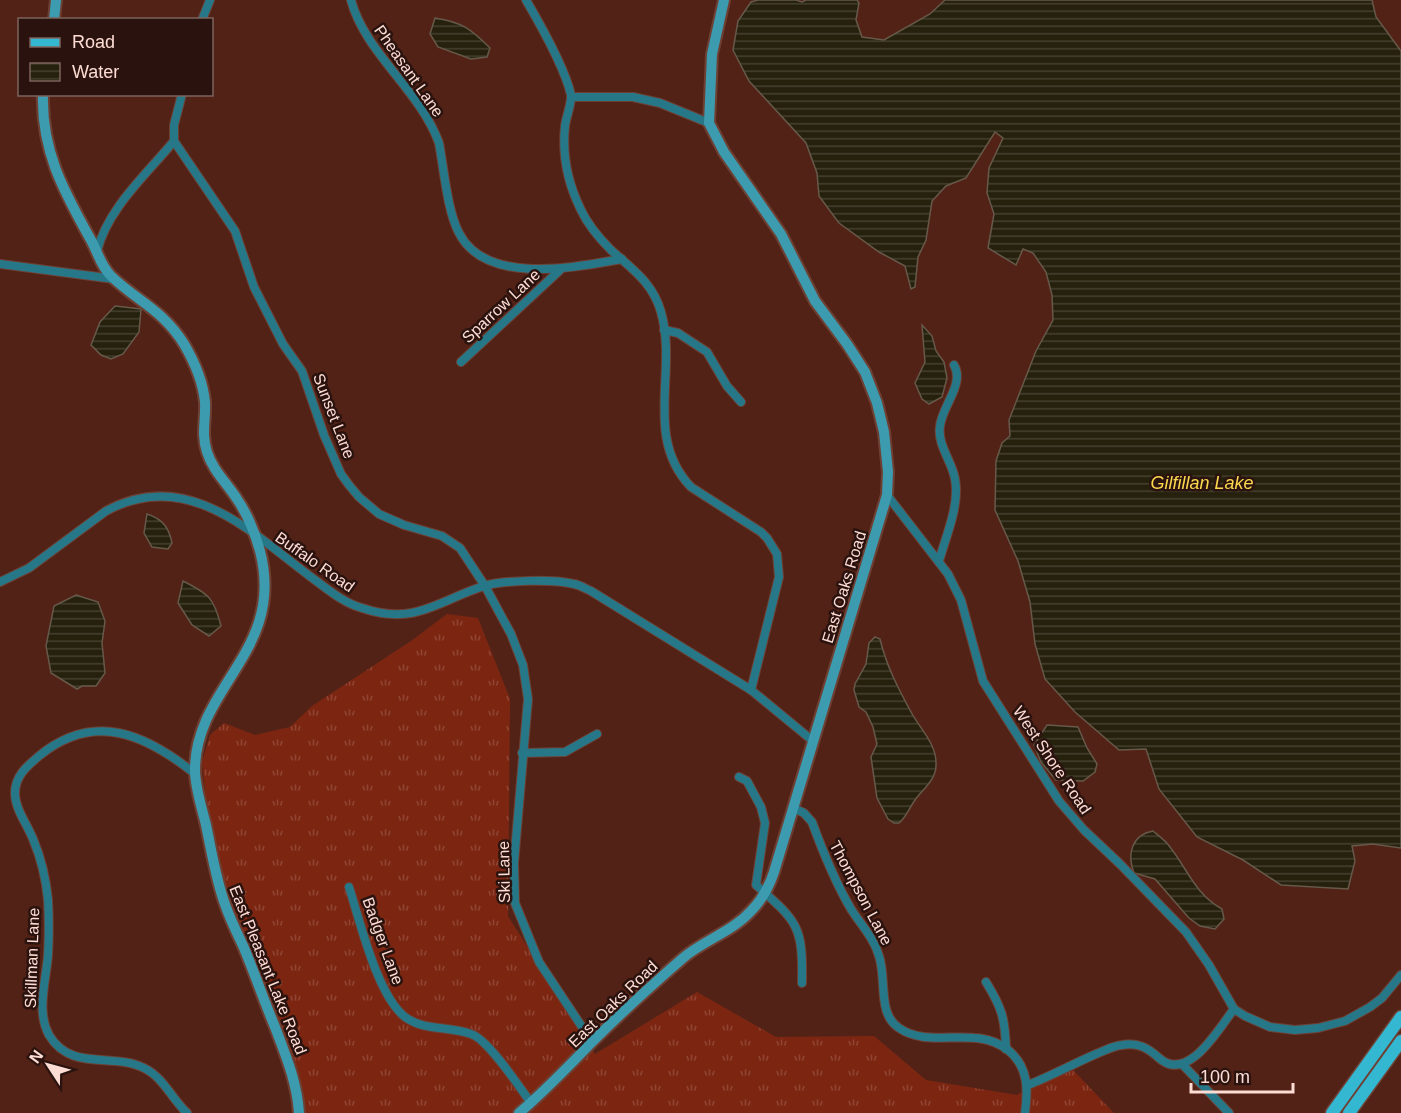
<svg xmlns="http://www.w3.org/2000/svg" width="1401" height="1113" font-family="Arial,sans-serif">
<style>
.grass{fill:url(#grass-tufts)}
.water{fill:url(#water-rules);stroke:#665949;stroke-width:1.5}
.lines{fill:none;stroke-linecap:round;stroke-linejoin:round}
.street-casing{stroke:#6e4034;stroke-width:10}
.secondary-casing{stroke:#6e4034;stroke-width:14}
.primary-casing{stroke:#6e4034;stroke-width:15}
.street{stroke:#267889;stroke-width:8}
.secondary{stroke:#3d9baf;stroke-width:10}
.primary{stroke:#34b7d1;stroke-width:12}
.labels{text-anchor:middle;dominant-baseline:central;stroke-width:5;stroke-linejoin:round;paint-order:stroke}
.street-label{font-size:16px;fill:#fddcd4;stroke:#2a130e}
.water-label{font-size:18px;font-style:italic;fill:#fcd84f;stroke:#2a130e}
</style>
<defs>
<pattern id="grass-tufts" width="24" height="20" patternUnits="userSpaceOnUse" patternTransform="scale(1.5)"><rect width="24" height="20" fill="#7c2612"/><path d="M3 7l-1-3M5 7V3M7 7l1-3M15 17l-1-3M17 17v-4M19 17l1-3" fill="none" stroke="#904534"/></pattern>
<pattern id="water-rules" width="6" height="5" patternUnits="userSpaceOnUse" patternTransform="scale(1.5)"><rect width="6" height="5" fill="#26210d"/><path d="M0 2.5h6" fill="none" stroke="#46412f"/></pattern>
</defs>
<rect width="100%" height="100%" fill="#532216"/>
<polygon class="grass" points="447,614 478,618 510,699 508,916 595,1054 697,992 776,1037 874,1036 926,1080 1017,1095 1050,1075 1072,1069 1114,1113 299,1113 283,1038 230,906 206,800 202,762 210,735 224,723 255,735 290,727 312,706 411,641"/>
<g class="water">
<polygon points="758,0 796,0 802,2 806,0 857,0 859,3 856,20 862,37 884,40 930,14 945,0 1372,0 1376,17 1401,51 1401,848 1373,844 1352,846 1355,861 1348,889 1281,885 1243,860 1197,837 1159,789 1146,749 1119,750 1075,712 1045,679 1035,644 1030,602 1018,561 995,510 996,461 1002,443 1010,436 1009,420 1036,351 1053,320 1052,295 1046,272 1033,253 1023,249 1016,265 988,248 994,214 987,193 989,168 1003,138 995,132 966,178 946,186 932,201 926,240 918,257 915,287 911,289 905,266 879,252 839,223 819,196 817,173 806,143 749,81 733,50 738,21 751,2"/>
<path d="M435 18C462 22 471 29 490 48L487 57 471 59 438 47 430 34Z"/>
<polygon points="115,306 141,309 139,332 123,354 111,359 101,355 91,345 100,322"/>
<polygon points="922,325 932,336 936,351 944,362 947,378 942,397 929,404 922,399 915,383 925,362"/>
<path d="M147 514C163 519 169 528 172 543L168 549 152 547 144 533Z"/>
<path d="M183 581C209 594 214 598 221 626L209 636 192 625 178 603Z"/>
<polygon points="76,595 98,602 105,621 102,643 105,673 96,686 82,686 77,689 51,673 46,646 54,606"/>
<path d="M875 637 880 639C886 665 898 688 911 712 920 729 937 744 936 765 936 780 923 789 915 800 909 808 907 816 899 823H894L888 819 877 798 871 757 877 744 873 727 866 712 859 707 854 690 855 684 866 664 869 643Z"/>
<polygon points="1047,725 1078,727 1087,748 1097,764 1095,772 1083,781 1056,780 1041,762 1034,745"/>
<path d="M1153 831C1159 836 1166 841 1170 847 1188 870 1195 894 1222 909L1224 919 1215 929 1200 926 1189 918 1155 879 1134 873C1127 855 1131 835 1153 831Z"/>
</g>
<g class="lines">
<g class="street-casing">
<g id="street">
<path d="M351 0C365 53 420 90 439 143 444 169 447 210 459 233 486 286 576 267 622 259"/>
<path d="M526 0C540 24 565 68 571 95 572 103 566 117 565 126 562 155 568 184 581 210 588 225 599 238 611 250 632 269 653 283 661 312 678 371 643 437 691 487L761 532 767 538 777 554 779 577 751 690"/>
<polyline points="202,20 210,0"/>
<polyline points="571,97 633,97 660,103 709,123"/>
<polyline points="174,141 235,231 254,287 283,344 302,371 324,435 341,474 349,485 359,497 379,514 404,525 442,536 460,548 485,586 511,634 523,665 528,699 514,863 515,903 539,962 592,1042"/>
<path d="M97 251C108 208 146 175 174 141V125L182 94"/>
<polyline points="0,264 114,279"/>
<polyline points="664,330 678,333 707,352 727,386 741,402"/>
<polyline points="461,362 560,270"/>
<polyline points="887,495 948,574 961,600 983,681 1059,801 1084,830 1120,864 1186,932 1209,965 1234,1009 1245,1016 1270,1027 1295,1030 1318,1028 1345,1021 1370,1007 1382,998 1401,975"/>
<path d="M939 561C946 536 960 505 955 479 952 461 937 445 940 426 942 406 965 384 954 365"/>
<path d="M0 582 29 568 106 511C188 466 253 534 315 580 330 591 344 603 362 608 415 626 437 601 484 586 503 580 554 579 574 584 580 585 586 589 591 591L751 690 813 741"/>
<polyline points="522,753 565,752 597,734"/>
<path d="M739 777 747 781 761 807 765 823 756 885C798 922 803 926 802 983"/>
<path d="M793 808 804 813 812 822C823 852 835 882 851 909 861 925 874 938 879 956 887 979 877 1014 899 1028 931 1050 975 1024 1008 1050 1029 1067 1028 1090 1025 1113"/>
<path d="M349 887C360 921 377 995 405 1017 424 1031 449 1026 471 1034 488 1039 520 1088 531 1103"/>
<path d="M986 982C1002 1008 1005 1018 1006 1049"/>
<polyline points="1182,1064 1229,1113"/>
<path d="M1028 1085C1051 1076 1073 1064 1096 1054 1104 1051 1112 1046 1122 1045 1138 1042 1148 1048 1159 1058 1188 1084 1219 1028 1234 1009"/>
<path d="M187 1113C172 1099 163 1077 144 1068 112 1052 71 1072 49 1035 36 1011 46 981 48 955 49 937 49 918 48 900 46 879 41 858 33 839 27 824 15 809 15 793 15 776 27 766 39 756 94 711 145 734 194 773"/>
</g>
</g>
<g class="secondary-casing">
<g id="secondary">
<polyline points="54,20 56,0"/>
<path d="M43 94C41 152 65 193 92 242 98 253 101 266 111 276 137 301 163 310 184 344 194 361 203 382 205 402 206 420 201 433 207 452 213 471 227 483 237 499 248 515 255 533 260 551 286 651 195 686 195 770 195 788 202 808 206 825 212 853 216 881 226 907 231 921 238 935 244 948 255 974 264 1001 275 1027 286 1056 297 1082 299 1113"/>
<path d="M519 1113C545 1091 568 1067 592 1042 621 1013 652 985 683 958 704 940 732 932 751 911 762 900 769 887 774 872L887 495 888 472 884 432 877 403 865 372 847 344 815 301 781 234 724 152 709 123 712 54 724 0"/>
</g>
</g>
<g class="primary-casing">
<g id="primary">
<polyline points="1332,1113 1401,1017"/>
<polyline points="1349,1113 1401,1041"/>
</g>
</g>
<use href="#street" class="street"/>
<use href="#secondary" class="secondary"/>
<use href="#primary" class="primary"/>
</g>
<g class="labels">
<g class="street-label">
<text transform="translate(409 71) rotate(55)">Pheasant Lane</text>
<text transform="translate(501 306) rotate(-43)">Sparrow Lane</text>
<text transform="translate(334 416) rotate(69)">Sunset Lane</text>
<text transform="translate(315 562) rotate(35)">Buffalo Road</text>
<text transform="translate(844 587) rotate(-73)">East Oaks Road</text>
<text transform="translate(1052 760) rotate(56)">West Shore Road</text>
<text transform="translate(504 872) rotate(-91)">Ski Lane</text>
<text transform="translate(861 893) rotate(62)">Thompson Lane</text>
<text transform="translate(383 941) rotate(70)">Badger Lane</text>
<text transform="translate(32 958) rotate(-88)">Skillman Lane</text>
<text transform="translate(268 970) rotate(68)">East Pleasant Lake Road</text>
<text transform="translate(613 1004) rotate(-44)">East Oaks Road</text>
</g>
<g class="water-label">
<text x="1202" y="483">Gilfillan Lake</text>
</g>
</g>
<rect x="18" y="18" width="195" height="78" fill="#2a130e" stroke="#7e635d" stroke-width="1.5"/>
<rect x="30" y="38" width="30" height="9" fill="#34b7d1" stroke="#7e635d" stroke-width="1.5"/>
<text x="72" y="48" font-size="18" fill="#fddcd4">Road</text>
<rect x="30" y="63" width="30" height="18" fill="url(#water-rules)" stroke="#7e635d" stroke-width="1.5"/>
<text x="72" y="78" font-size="18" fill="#fddcd4">Water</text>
<g transform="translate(48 1065) rotate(306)" stroke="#2a130e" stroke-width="4.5" paint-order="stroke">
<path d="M0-4.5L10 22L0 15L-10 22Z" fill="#fddcd4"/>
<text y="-9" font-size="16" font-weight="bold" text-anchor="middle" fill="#fddcd4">N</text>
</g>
<path d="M1191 1083v9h102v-9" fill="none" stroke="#fddcd4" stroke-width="3"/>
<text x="1200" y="1083" font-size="18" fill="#fddcd4" stroke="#2a130e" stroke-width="4.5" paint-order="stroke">100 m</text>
</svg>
